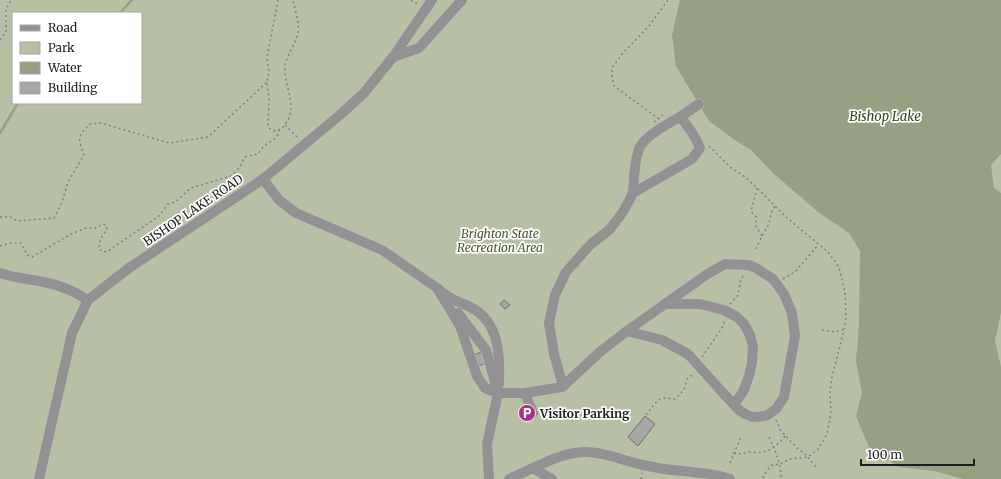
<svg xmlns="http://www.w3.org/2000/svg" width="1001" height="479" font-family="Merriweather,serif">
<style>
.green{fill:#b7c0a5;fill-rule:evenodd}
.water{fill:#96a083}
.lines{fill:none;stroke-linecap:round;stroke-linejoin:round}
.stream{stroke:#96a083;stroke-width:2.5}
.building{fill:#a7a8a5;stroke:#70726e}
.minor-casing{stroke:#bdbebb;stroke-width:11}
.path{stroke:#7f807d;stroke-width:1.5;stroke-dasharray:2 3;stroke-linecap:butt}
.minor{stroke:#939192;stroke-width:10}
.labels{text-anchor:middle;dominant-baseline:central;stroke-width:3.5;stroke-linejoin:round;paint-order:stroke}
.street-label{font-size:12px;fill:#1d1e1c;stroke:#fff}
.park-label{font-size:12px;font-style:italic;fill:#4a5829;stroke:#fff}
.poi-label{font-size:12px;font-weight:bold;fill:#1d1e1c;stroke:#fff;text-anchor:start}
.water-label{font-size:13px;font-style:italic;fill:#374414;stroke:#fff}
</style>
<rect width="100%" height="100%" fill="#e0e1de"/>
<path class="green" d="M0 0H1001V479H0ZM13 13H141V103H13Z"/>
<polygon class="water" points="680,0 1001,0 1001,154 991,165 994,188 1001,193 1001,312 995,341 1001,367 1001,479 963,479 935,471 899,467 869,447 856,416 862,393 856,361 859,325 860,251 849,233 818,212 773,173 751,150 736,141 709,121 676,66 672,35"/>
<g class="lines">
<g class="stream">
<polyline points="120,13 132,0"/>
<polyline points="0,133 18,103"/>
</g>
</g>
<g class="building">
<polygon points="504,300 510,305 505,309 500,304"/>
<polygon points="481,352 486,363 479,366 474,355"/>
<polygon points="645,416 655,424 638,446 628,437"/>
</g>
<g class="lines">
<g class="minor-casing">
<g id="minor">
<polyline points="393,57 419,48 462,0"/>
<path d="M680 117C689 127 695 135 700 148L692 159 633 193C634 180 634 159 640 147 645 136 669 123 680 117Z"/>
<polyline points="680,117 699,104"/>
<polyline points="263,179 279,200 296,213 382,250 437,288 442,293"/>
<path d="M0 273C14 278 29 279 44 282 59 285 74 291 88 300"/>
<polyline points="437,288 460,326 477,376 485,388 498,393 525,393 562,387 601,351 627,331 665,304 700,304 724,310 737,317 744,324 750,335 753,347 752,362 749,376 743,392 734,404"/>
<path d="M442 292C451 300 462 303 472 308 500 323 500 357 499 384"/>
<polyline points="458,313 486,350 498,393 487,444 489,479"/>
<polyline points="627,331 662,340 688,354 723,393 739,410 745,414 752,417 766,416 776,409 784,397 795,336 792,313 784,294 773,279 756,268 748,265 725,264 706,275 665,304"/>
<polyline points="563,386 554,354 549,323 555,295 566,272 590,245 610,229 623,212 633,193"/>
<polyline points="525,393 533,413"/>
<polyline points="39,479 72,333 88,300 129,268 263,179 341,114 364,93 393,57 432,0"/>
<polyline points="509,479 533,468"/>
<path d="M552 479 533 468C550 460 567 452 586 452 605 452 624 461 643 465 656 468 669 470 682 471 699 473 715 473 730 479"/>
</g>
</g>
<g class="path">
<path d="M278 0 267 57 269 72 267 82 269 99 268 127 274 131C281 130 282 129 286 123 298 107 284 86 285 67 286 56 294 47 297 36 301 25 295 11 293 0"/>
<polyline points="411,0 418,4"/>
<polyline points="0,40 6,32 6,9 11,0"/>
<polyline points="659,119 614,86 612,77 612,68 623,53 650,25 668,0"/>
<polyline points="654,122 663,115"/>
<polyline points="285,125 299,139"/>
<polyline points="709,146 730,167 745,177 757,188 786,217 828,252 839,267 845,292 846,317 844,330 832,377 830,392 831,413 827,434 818,449 808,457 790,459 780,464 772,465 767,470 762,479"/>
<polyline points="757,188 751,211 756,217 756,226 762,236"/>
<path d="M0 217H11L17 221 54 218 62 202 68 182 84 155C78 139 77 136 90 124L101 123 169 143 208 137 267 82"/>
<polyline points="0,246 11,243 21,243 27,255 32,257 71,234 86,228 95,228 103,224 106,225 107,229 100,240 99,249 103,252 108,251 159,216 168,204 175,202 191,188 231,176 239,168 245,157 258,154 263,147 277,137 279,130"/>
<polyline points="756,249 762,236 769,224 771,213 775,206"/>
<polyline points="783,279 795,272 818,245"/>
<polyline points="730,304 738,295 741,279 744,274"/>
<polyline points="822,330 835,332 843,330"/>
<polyline points="702,357 722,328 725,319"/>
<polyline points="646,415 658,400 664,398 675,399 684,390 687,379 695,373"/>
<polyline points="776,420 781,431 797,448 805,454 817,468"/>
<path d="M769 437C776 453 780 460 781 478"/>
<path d="M734 453C740 455 743 453 749 452 753 452 758 453 762 452 772 451 779 443 785 436"/>
<polyline points="730,463 741,437"/>
<polyline points="641,479 642,473"/>
</g>
<use href="#minor" class="minor"/>
</g>
<defs>
<g id="parking-disc" transform="scale(0.9)"><circle r="9.5" fill="#ad3183" stroke="#fff"/><path d="M-3.5-5.5H1a3.5 3.5 0 0 1 0 7H-1V5.5H-3.5ZM-1-3.4V-.6H.8a1.4 1.4 0 0 0 0-2.8Z" fill="#fff"/></g>
</defs>
<g fill-rule="evenodd">
<use href="#parking-disc" x="527" y="413"/>
</g>
<g class="labels">
<g class="street-label">
<text transform="translate(193 210) rotate(-34)">BISHOP LAKE ROAD</text>
</g>
<g class="park-label">
<text x="500" y="233">Brighton State<tspan x="500" dy="14">Recreation Area</tspan></text>
</g>
<g class="poi-label">
<text x="540" y="413">Visitor Parking</text>
</g>
<g class="water-label">
<text x="885" y="116">Bishop Lake</text>
</g>
</g>
<rect x="12" y="12" width="130" height="92" fill="#ffffff" stroke="#a5a5a4"/>
<rect x="20" y="25" width="20" height="6" fill="#939192" stroke="#a5a5a4"/>
<text x="48" y="32" font-size="12" fill="#1d1e1c">Road</text>
<rect x="20" y="42" width="20" height="12" fill="#b7c0a5" stroke="#a5a5a4"/>
<text x="48" y="52" font-size="12" fill="#1d1e1c">Park</text>
<rect x="20" y="62" width="20" height="12" fill="#96a083" stroke="#a5a5a4"/>
<text x="48" y="72" font-size="12" fill="#1d1e1c">Water</text>
<rect x="20" y="82" width="20" height="12" fill="#a7a8a5" stroke="#a5a5a4"/>
<text x="48" y="92" font-size="12" fill="#1d1e1c">Building</text>
<path d="M861 459v6h113v-6" fill="none" stroke="#1d1e1c" stroke-width="2"/>
<text x="867" y="459" font-size="12" fill="#1d1e1c" stroke="#ffffff" stroke-width="3" paint-order="stroke">100 m</text>
</svg>
